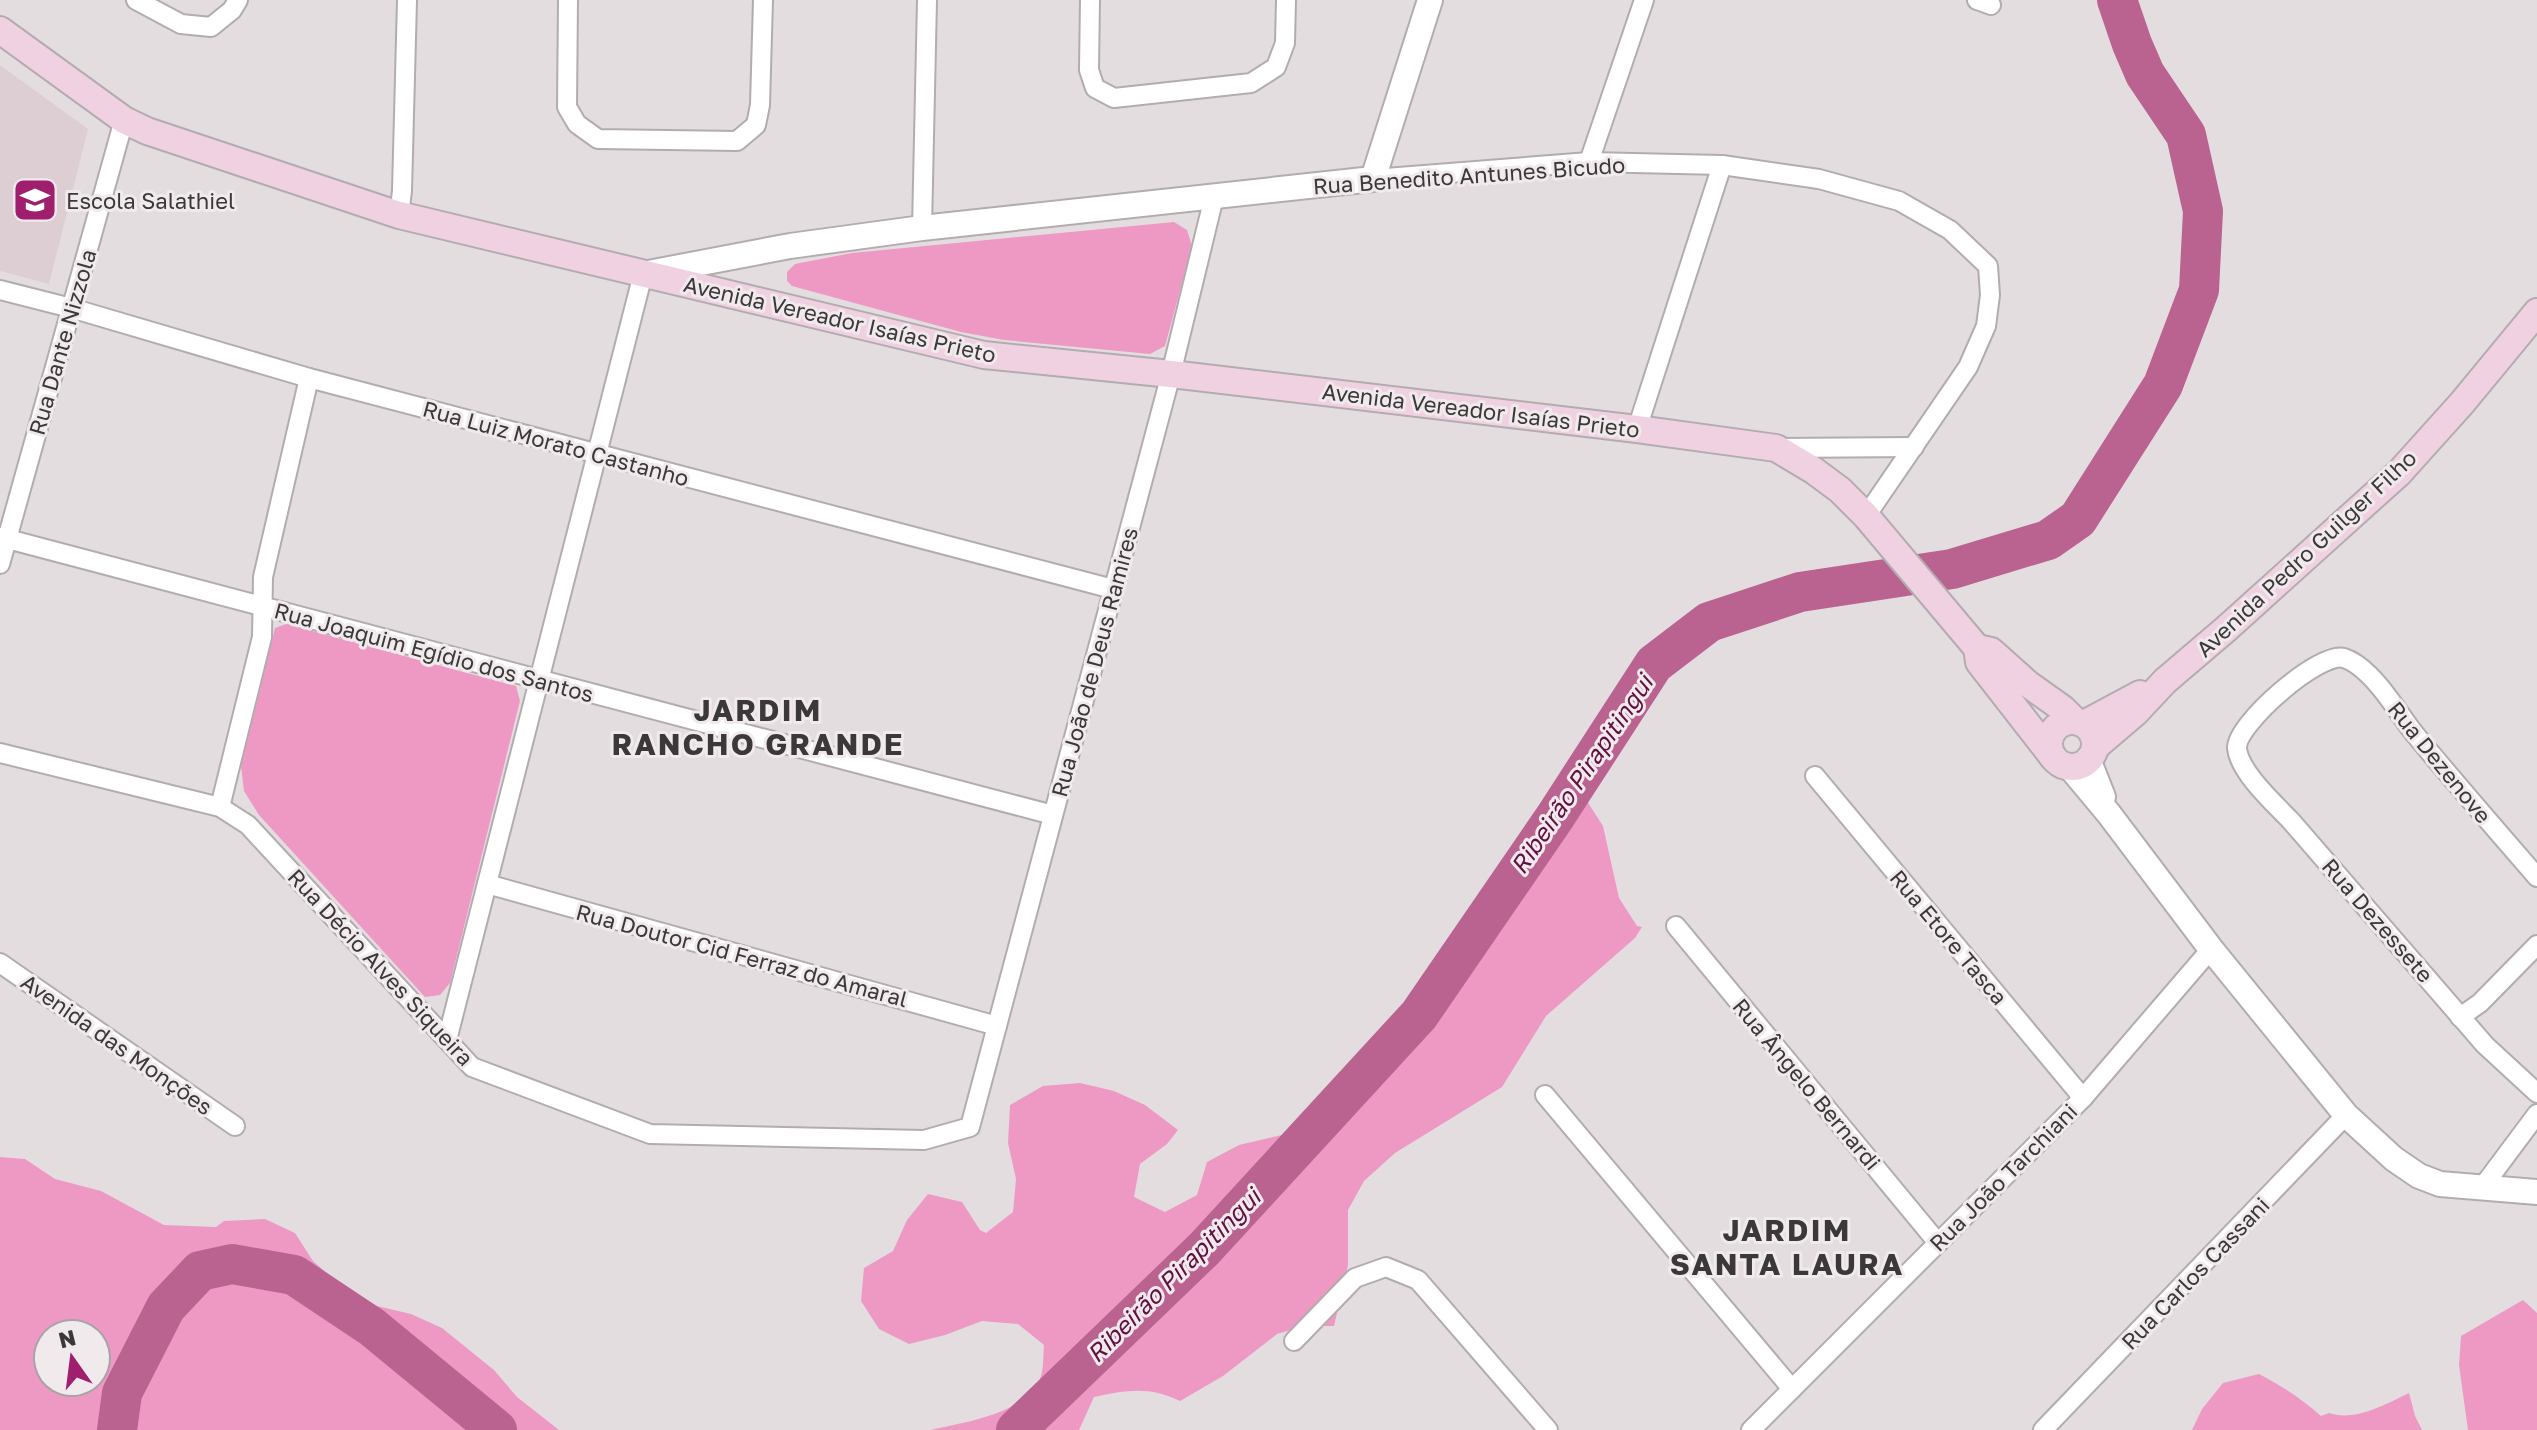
<svg xmlns="http://www.w3.org/2000/svg" width="2537" height="1430" font-family="'Golos Text',sans-serif">
<style>
.built{fill:#ddced4}
.green{fill:#ed99c3;fill-rule:evenodd}
.lines{fill:none;stroke-linecap:round;stroke-linejoin:round}
.river{stroke:#ba6290;stroke-width:40}
.minor-casing{stroke:#b3acaf;stroke-width:22}
.tertiary-casing{stroke:#b3acaf;stroke-width:28}
.secondary-casing{stroke:#b3acaf;stroke-width:30}
.minor{stroke:#fff;stroke-width:18}
.tertiary{stroke:#fff;stroke-width:24}
.secondary{stroke:#f0d1e1;stroke-width:26}
.labels{text-anchor:middle;dominant-baseline:central;stroke-width:6;stroke-linejoin:round;paint-order:stroke}
.street-label{font-size:22px;fill:#3b3839;stroke:#f1eaed}
.poi-label{font-size:22px;fill:#3b3839;stroke:#f1eaed;text-anchor:start}
.water-label{font-size:24px;font-style:italic;fill:#610e41;stroke:#f1eaed}
.district-label{font-size:30px;font-weight:bold;letter-spacing:2px;fill:#3b3839;stroke:#f1eaed}
</style>
<rect width="100%" height="100%" fill="#e4dde0"/>
<polygon class="built" points="0,65 88,129 49,284 0,271"/>
<g class="green">
<polygon points="1174,222 1187,230 1192,246 1165,346 1150,354 1004,340 961,332 792,286 787,281 787,272 795,264 852,253"/>
<polygon points="286,624 516,686 520,701 450,983 440,995 425,997 259,815 244,791 241,766 275,628"/>
<path d="M1585 798 1603 826 1619 898 1637 926 1642 927 1635 938 1546 1016 1502 1087 1395 1153 1364 1181 1348 1210V1265L1334 1326H1304L1277 1334 1223 1376 1180 1401C1149 1386 1127 1390 1094 1397L1079 1430H931C965 1422 1028 1414 1041 1376 1044 1367 1043 1354 1044 1345L1018 1324 982 1321 945 1335 909 1344 879 1329 861 1301 864 1268 893 1251 907 1220 928 1194 962 1202 980 1230 986 1233 1013 1212 1016 1179 1008 1143 1010 1105 1043 1086 1080 1083 1114 1091 1145 1105 1178 1130 1167 1144 1140 1164 1134 1197 1165 1212 1197 1195 1207 1162 1239 1145 1282 1135 1314 1119 1341 1099 1382 1044 1409 1025 1439 963 1460 936 1486 912 1525 849 1562 800Z"/>
<path d="M0 1157 25 1159 55 1179 101 1191 164 1225 216 1227 224 1221 265 1219 295 1233 313 1261 347 1291 377 1306 411 1314 442 1328 494 1370 517 1397 559 1430H0ZM48 1334H96V1382H48Z"/>
<polygon points="2523,1300 2537,1313 2537,1430 2468,1430 2459,1365 2461,1336"/>
<path d="M2259 1374C2282 1386 2302 1399 2321 1416L2329 1413C2355 1422 2386 1404 2409 1393L2415 1416 2422 1430H2192L2202 1409 2223 1383Z"/>
</g>
<g class="lines">
<g class="river">
<polyline points="117,1430 122,1393 166,1307 200,1271 232,1264 294,1275 372,1327 497,1430"/>
<polyline points="1016,1430 1204,1249 1419,1015 1555,817 1654,664 1709,622 1800,592 1952,569 2048,540 2078,519 2163,385 2199,290 2203,211 2186,135 2145,74 2132,44 2117,0"/>
</g>
<g class="minor-casing">
<g id="minor">
<polyline points="136,0 181,24 211,27 232,10 238,0"/>
<polyline points="568,0 567,107 577,124 598,139 737,141 756,125 760,105 763,0"/>
<polyline points="1090,0 1089,70 1095,88 1114,98 1251,83 1276,67 1285,43 1286,0"/>
<polyline points="1977,0 1991,5"/>
<polyline points="1589,162 1644,0"/>
<polyline points="1373,179 1589,162 1722,165 1819,179 1899,201 1950,230 1988,266 1990,295 1986,326 1968,367 1866,516"/>
<polyline points="399,215 402,191 407,0"/>
<polyline points="922,228 927,0"/>
<polyline points="0,290 71,308 309,378 1113,589"/>
<polyline points="1637,429 1722,165"/>
<polyline points="1779,448 1914,447"/>
<polyline points="0,537 1053,815"/>
<polyline points="0,564 124,120"/>
<polyline points="0,753 220,807 248,825 472,1067 650,1134 924,1140 970,1127 1171,374 1214,197"/>
<polyline points="1815,776 2083,1098"/>
<polyline points="220,807 262,637 263,577 309,378"/>
<path d="M2537 877C2497 831 2457 785 2418 738 2401 718 2388 693 2369 675 2362 668 2353 661 2344 658 2320 651 2236 724 2237 748 2239 772 2275 804 2291 821L2485 1045 2537 1093"/>
<polyline points="487,884 997,1026"/>
<polyline points="1676,926 1938,1243"/>
<polyline points="0,963 235,1126"/>
<polyline points="2460,1017 2480,1003 2537,945"/>
<polyline points="447,1040 643,274"/>
<polyline points="1545,1095 1792,1389"/>
<polyline points="2481,1189 2537,1114"/>
<polyline points="1294,1341 1355,1278 1386,1267 1418,1280 1548,1430"/>
<polyline points="1751,1430 2083,1098 2211,949"/>
<polyline points="2043,1430 2346,1115"/>
</g>
</g>
<g class="tertiary-casing">
<g id="tertiary">
<polyline points="643,274 790,246 922,228 1373,179 1430,0"/>
<polyline points="2088,759 2103,797"/>
<polyline points="2069,766 2109,814 2211,949 2346,1115 2394,1159 2419,1176 2440,1184 2537,1192"/>
</g>
</g>
<g class="secondary-casing">
<g id="secondary">
<polyline points="0,30 124,120 147,131 399,215 984,355 1171,374 1637,429 1776,448 1813,470 1840,490 1866,516 1977,648 1979,662 2053,757"/>
<polyline points="1977,648 1991,651 2028,684 2063,709 2075,721"/>
<circle cx="2072" cy="744" r="23"/>
<polyline points="2084,724 2140,694"/>
<polyline points="2095,747 2136,712 2165,681 2226,629 2399,473 2462,403 2537,312"/>
</g>
</g>
<use href="#minor" class="minor"/>
<use href="#tertiary" class="tertiary"/>
<use href="#secondary" class="secondary"/>
</g>
<defs>
<g id="school-square" transform="scale(2.3)"><rect x="-9" y="-9" width="18" height="18" rx="4" fill="#a01e6e" stroke="#f1eaed"/><path d="M0-5L7-2L0 1L-7-2ZM-4 1L0 2.5L4 1V4Q0 6-4 4Z" fill="#fff"/></g>
</defs>
<g fill-rule="evenodd">
<use href="#school-square" x="35" y="200"/>
</g>
<g class="labels">
<g class="street-label">
<text transform="translate(1469 175) rotate(-4)">Rua Benedito Antunes Bicudo</text>
<text transform="translate(840 319) rotate(13)">Avenida Vereador Isaías Prieto</text>
<text transform="translate(62 342) rotate(-74)">Rua Dante Nizzola</text>
<text transform="translate(1481 410) rotate(7)">Avenida Vereador Isaías Prieto</text>
<text transform="translate(556 443) rotate(15)">Rua Luiz Morato Castanho</text>
<text transform="translate(2306 553) rotate(-43)">Avenida Pedro Guilger Filho</text>
<text transform="translate(434 652) rotate(15)">Rua Joaquim Egídio dos Santos</text>
<text transform="translate(1094 662) rotate(-75)">Rua João de Deus Ramires</text>
<text transform="translate(2440 762) rotate(51)">Rua Dezenove</text>
<text transform="translate(2378 920) rotate(49)">Rua Dezessete</text>
<text transform="translate(1949 937) rotate(50)">Rua Etore Tasca</text>
<text transform="translate(742 955) rotate(15)">Rua Doutor Cid Ferraz do Amaral</text>
<text transform="translate(381 967) rotate(47)">Rua Décio Alves Siqueira</text>
<text transform="translate(117 1044) rotate(35)">Avenida das Monções</text>
<text transform="translate(1807 1084) rotate(50)">Rua Ângelo Bernardi</text>
<text transform="translate(2003 1177) rotate(-45)">Rua João Tarchiani</text>
<text transform="translate(2195 1273) rotate(-46)">Rua Carlos Cassani</text>
</g>
<g class="poi-label">
<text x="66" y="200">Escola Salathiel</text>
</g>
<g class="water-label">
<text transform="translate(1581 774) rotate(-56)">Ribeirão Pirapitingui</text>
<text transform="translate(1173 1275) rotate(-45)">Ribeirão Pirapitingui</text>
</g>
<g class="district-label">
<text x="758" y="710">JARDIM<tspan x="758" dy="34">RANCHO GRANDE</tspan></text>
<text x="1787" y="1230">JARDIM<tspan x="1787" dy="34">SANTA LAURA</tspan></text>
</g>
</g>
<g transform="translate(72 1358) rotate(346)"><circle r="38" fill="#f1eaed" stroke="#a8a3a5" stroke-width="2"/>
<path d="M0-6L14 30L0 20L-14 30Z" fill="#a01e6e"/>
<text y="-12" font-size="22" font-weight="bold" text-anchor="middle" fill="#3b3839">N</text>
</g>
</svg>
